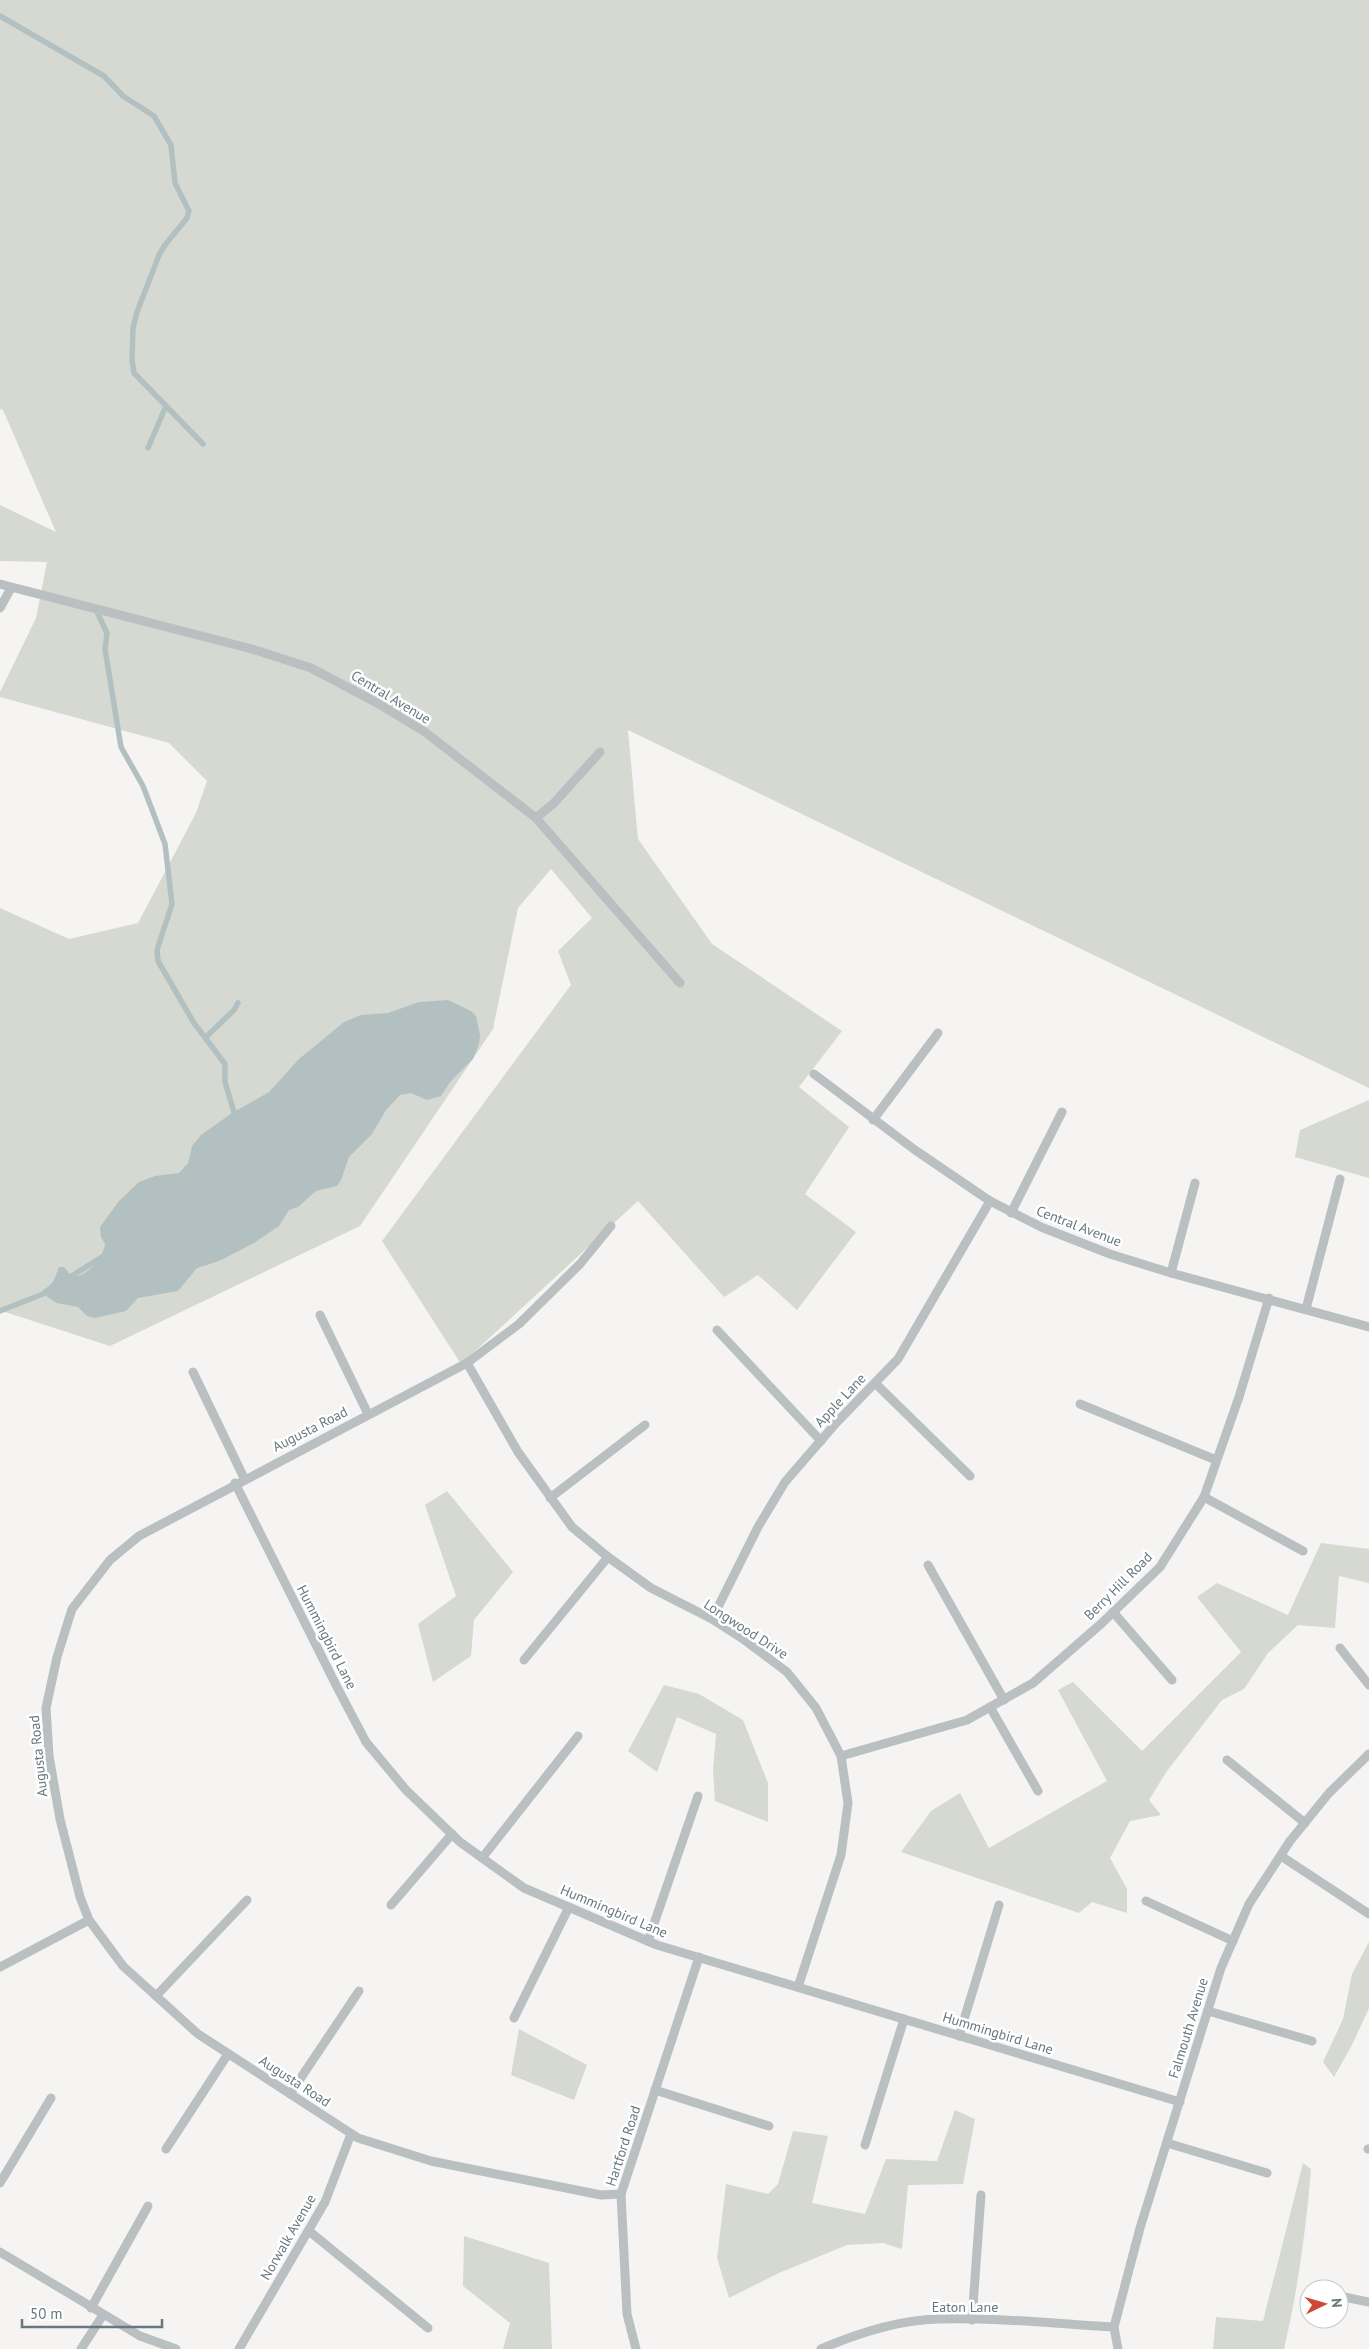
<svg xmlns="http://www.w3.org/2000/svg" width="1369" height="2349" font-family="'PT Sans',sans-serif">
<style>
.green{fill:#d5d9d1}
.water{fill:#b3c0c2}
.lines{fill:none;stroke-linecap:round;stroke-linejoin:round}
.stream{stroke:#b3c0c2;stroke-width:5.5}
.minor{stroke:#babfc1;stroke-width:9}
.labels{text-anchor:middle;dominant-baseline:central;stroke-width:5;stroke-linejoin:round;paint-order:stroke}
.street-label{font-size:14px;fill:#67787f;stroke:#fff}
</style>
<rect width="100%" height="100%" fill="#f5f4f2"/>
<g class="green">
<polygon points="0,0 1369,0 1369,1088 628,730 638,839 712,944 842,1031 799,1087 849,1127 805,1194 856,1232 797,1310 758,1275 724,1297 638,1201 461,1364 382,1241 571,985 558,951 592,918 551,869 518,908 493,1029 360,1226 110,1346 2,1311 0,1313 0,908 69,939 138,923 196,813 207,781 169,743 0,697 0,692 36,618 47,562 0,561 0,505 56,532 3,410 0,409"/>
<polygon points="1369,1100 1369,1178 1295,1157 1300,1130"/>
<polygon points="447,1491 513,1572 474,1620 471,1656 433,1682 418,1624 456,1596 425,1505"/>
<polygon points="1321,1543 1369,1549 1369,1583 1339,1576 1335,1628 1298,1625 1268,1653 1244,1689 1222,1700 1167,1771 1149,1800 1161,1815 1130,1821 1110,1858 1127,1889 1127,1913 1092,1902 1079,1913 901,1852 931,1811 960,1793 989,1848 1107,1781 1058,1690 1073,1682 1142,1751 1241,1652 1197,1597 1217,1583 1288,1615"/>
<polygon points="664,1685 699,1694 743,1720 768,1783 768,1822 715,1801 713,1770 716,1734 677,1717 657,1772 628,1751"/>
<polygon points="1369,1942 1369,2008 1352,2045 1334,2077 1323,2062 1343,2019 1352,1974"/>
<polygon points="519,2029 587,2065 574,2100 511,2075"/>
<polygon points="955,2110 975,2119 963,2184 908,2185 902,2249 883,2243 847,2245 779,2273 729,2298 717,2258 726,2184 768,2194 778,2184 793,2131 828,2136 812,2203 865,2214 886,2159 937,2161"/>
<path d="M1303 2163 1311 2169C1306 2230 1298 2289 1284 2349H1213L1216 2317 1263 2321Z"/>
<polygon points="464,2236 549,2263 552,2349 503,2349 510,2323 463,2286"/>
</g>
<path class="water" d="M448 1000 471 1011 476 1016 480 1035 479 1044 473 1059 451 1081 441 1096 427 1100 411 1093 400 1095 386 1110 372 1134 349 1157 341 1180 337 1186 316 1191 298 1207 289 1210 279 1226 254 1243 219 1261 197 1268 178 1291 138 1298 126 1311 95 1318 87 1316 78 1307 57 1303 47 1297 46 1291 54 1280 59 1267H64C67 1270 69 1275 73 1276 86 1278 104 1256 105 1244L101 1237 100 1227 119 1201 139 1182 155 1176 179 1173 188 1163 192 1146 201 1135 232 1113 269 1092 299 1059 344 1022 361 1015 388 1013 419 1002Z"/>
<g class="lines">
<g class="stream">
<polyline points="0,16 104,76 123,96 154,116 171,145 175,183 189,211 187,218 165,245 159,255 137,312 133,328 132,360 134,373 203,444"/>
<polyline points="148,448 166,406"/>
<polyline points="98,614 107,633 105,649 121,747 143,786 165,844 172,904 157,950 158,961 194,1023 225,1064 225,1082 236,1119"/>
<polyline points="206,1037 234,1010 238,1003"/>
<polyline points="67,1279 108,1253"/>
<polyline points="0,1311 43,1294 52,1287"/>
</g>
<g class="minor">
<polyline points="0,584 252,649 311,668 379,704 425,732 536,818 680,983"/>
<polyline points="0,608 11,588"/>
<polyline points="536,818 554,803 600,752"/>
<polyline points="814,1074 915,1150 990,1201 1041,1227 1110,1254 1171,1273 1369,1327"/>
<polyline points="873,1120 938,1033"/>
<polyline points="1011,1213 1062,1112"/>
<polyline points="611,1226 580,1264 519,1324 467,1363 139,1536 110,1560 72,1609 57,1657 46,1708 49,1756 60,1819 80,1897 89,1920 123,1966 198,2034 358,2138 431,2161 601,2195 621,2194"/>
<polyline points="1171,1273 1195,1183"/>
<polyline points="1306,1309 1340,1179"/>
<polyline points="320,1315 368,1414"/>
<polyline points="717,1330 821,1441"/>
<polyline points="467,1363 518,1452 572,1527 608,1557 651,1588 712,1619 743,1639 787,1672 816,1708 841,1756 848,1803 841,1855 798,1987"/>
<polyline points="193,1372 244,1478"/>
<polyline points="875,1383 970,1476"/>
<polyline points="1080,1404 1216,1460"/>
<polyline points="235,1483 337,1687 366,1742 406,1790 460,1842 524,1888 657,1945 1180,2102"/>
<polyline points="1204,1497 1303,1551"/>
<polyline points="550,1498 645,1425"/>
<polyline points="928,1565 1004,1700"/>
<polyline points="1113,1612 1172,1680"/>
<polyline points="712,1619 758,1527 785,1482 836,1423 898,1359 990,1201"/>
<polyline points="1340,1648 1369,1685"/>
<polyline points="524,1660 608,1557"/>
<polyline points="990,1707 1038,1791"/>
<polyline points="841,1756 967,1720 1033,1683 1102,1623 1160,1567 1204,1497 1239,1397 1269,1298"/>
<polyline points="1227,1760 1305,1823"/>
<polyline points="1281,1856 1369,1914"/>
<polyline points="482,1858 578,1736"/>
<polyline points="1146,1901 1233,1941"/>
<polyline points="391,1905 452,1834"/>
<polyline points="648,1941 698,1796"/>
<polyline points="0,1967 89,1920"/>
<polyline points="156,1996 247,1900"/>
<polyline points="1208,2011 1312,2041"/>
<polyline points="514,2018 569,1907"/>
<polyline points="959,2036 999,1905"/>
<polyline points="655,2090 769,2126"/>
<polyline points="290,2094 359,1991"/>
<polyline points="1167,2143 1267,2173"/>
<polyline points="865,2145 904,2019"/>
<polyline points="166,2149 228,2054"/>
<polyline points="1368,2149 1369,2149"/>
<polyline points="0,2183 51,2098"/>
<polyline points="309,2231 428,2328"/>
<polyline points="0,2252 140,2336 176,2349"/>
<polyline points="1339,2296 1369,2302"/>
<polyline points="91,2308 148,2206"/>
<polyline points="972,2320 981,2195"/>
<polyline points="81,2349 103,2315"/>
<polyline points="239,2349 325,2202 351,2134"/>
<polyline points="636,2349 627,2314 621,2194 699,1957"/>
<path d="M821 2349C858 2333 898 2320 938 2319 996 2317 1056 2324 1114 2327"/>
<polyline points="1118,2349 1114,2327 1140,2228 1221,1968 1249,1904 1290,1841 1329,1793 1369,1754"/>
</g>
</g>
<g class="labels">
<g class="street-label">
<text transform="translate(391 697) rotate(31)">Central Avenue</text>
<text transform="translate(1079 1226) rotate(21)">Central Avenue</text>
<text transform="translate(840 1400) rotate(-47)">Apple Lane</text>
<text transform="translate(310 1429) rotate(-27)">Augusta Road</text>
<text transform="translate(1118 1586) rotate(-45)">Berry Hill Road</text>
<text transform="translate(746 1629) rotate(33)">Longwood Drive</text>
<text transform="translate(327 1637) rotate(63)">Hummingbird Lane</text>
<text transform="translate(38 1756) rotate(-96)">Augusta Road</text>
<text transform="translate(614 1911) rotate(23)">Hummingbird Lane</text>
<text transform="translate(1188 2028) rotate(-73)">Falmouth Avenue</text>
<text transform="translate(998 2033) rotate(17)">Hummingbird Lane</text>
<text transform="translate(295 2081) rotate(33)">Augusta Road</text>
<text transform="translate(623 2146) rotate(-72)">Hartford Road</text>
<text transform="translate(288 2237) rotate(-60)">Norwalk Avenue</text>
<text x="965" y="2307">Eaton Lane</text>
</g>
</g>
<g transform="translate(1324 2304) rotate(85)"><circle r="24" fill="#ffffff" stroke="#c2c9cc"/>
<path d="M0-4L9 19L0 12L-9 19Z" fill="#ce4838"/>
<text y="-8" font-size="14" font-weight="bold" text-anchor="middle" fill="#67787f">N</text>
</g>
<path d="M22 2319v8h140v-8" fill="none" stroke="#67787f" stroke-width="2.5"/>
<text x="30" y="2319" font-size="15" fill="#67787f" stroke="#ffffff" stroke-width="4" paint-order="stroke">50 m</text>
</svg>
